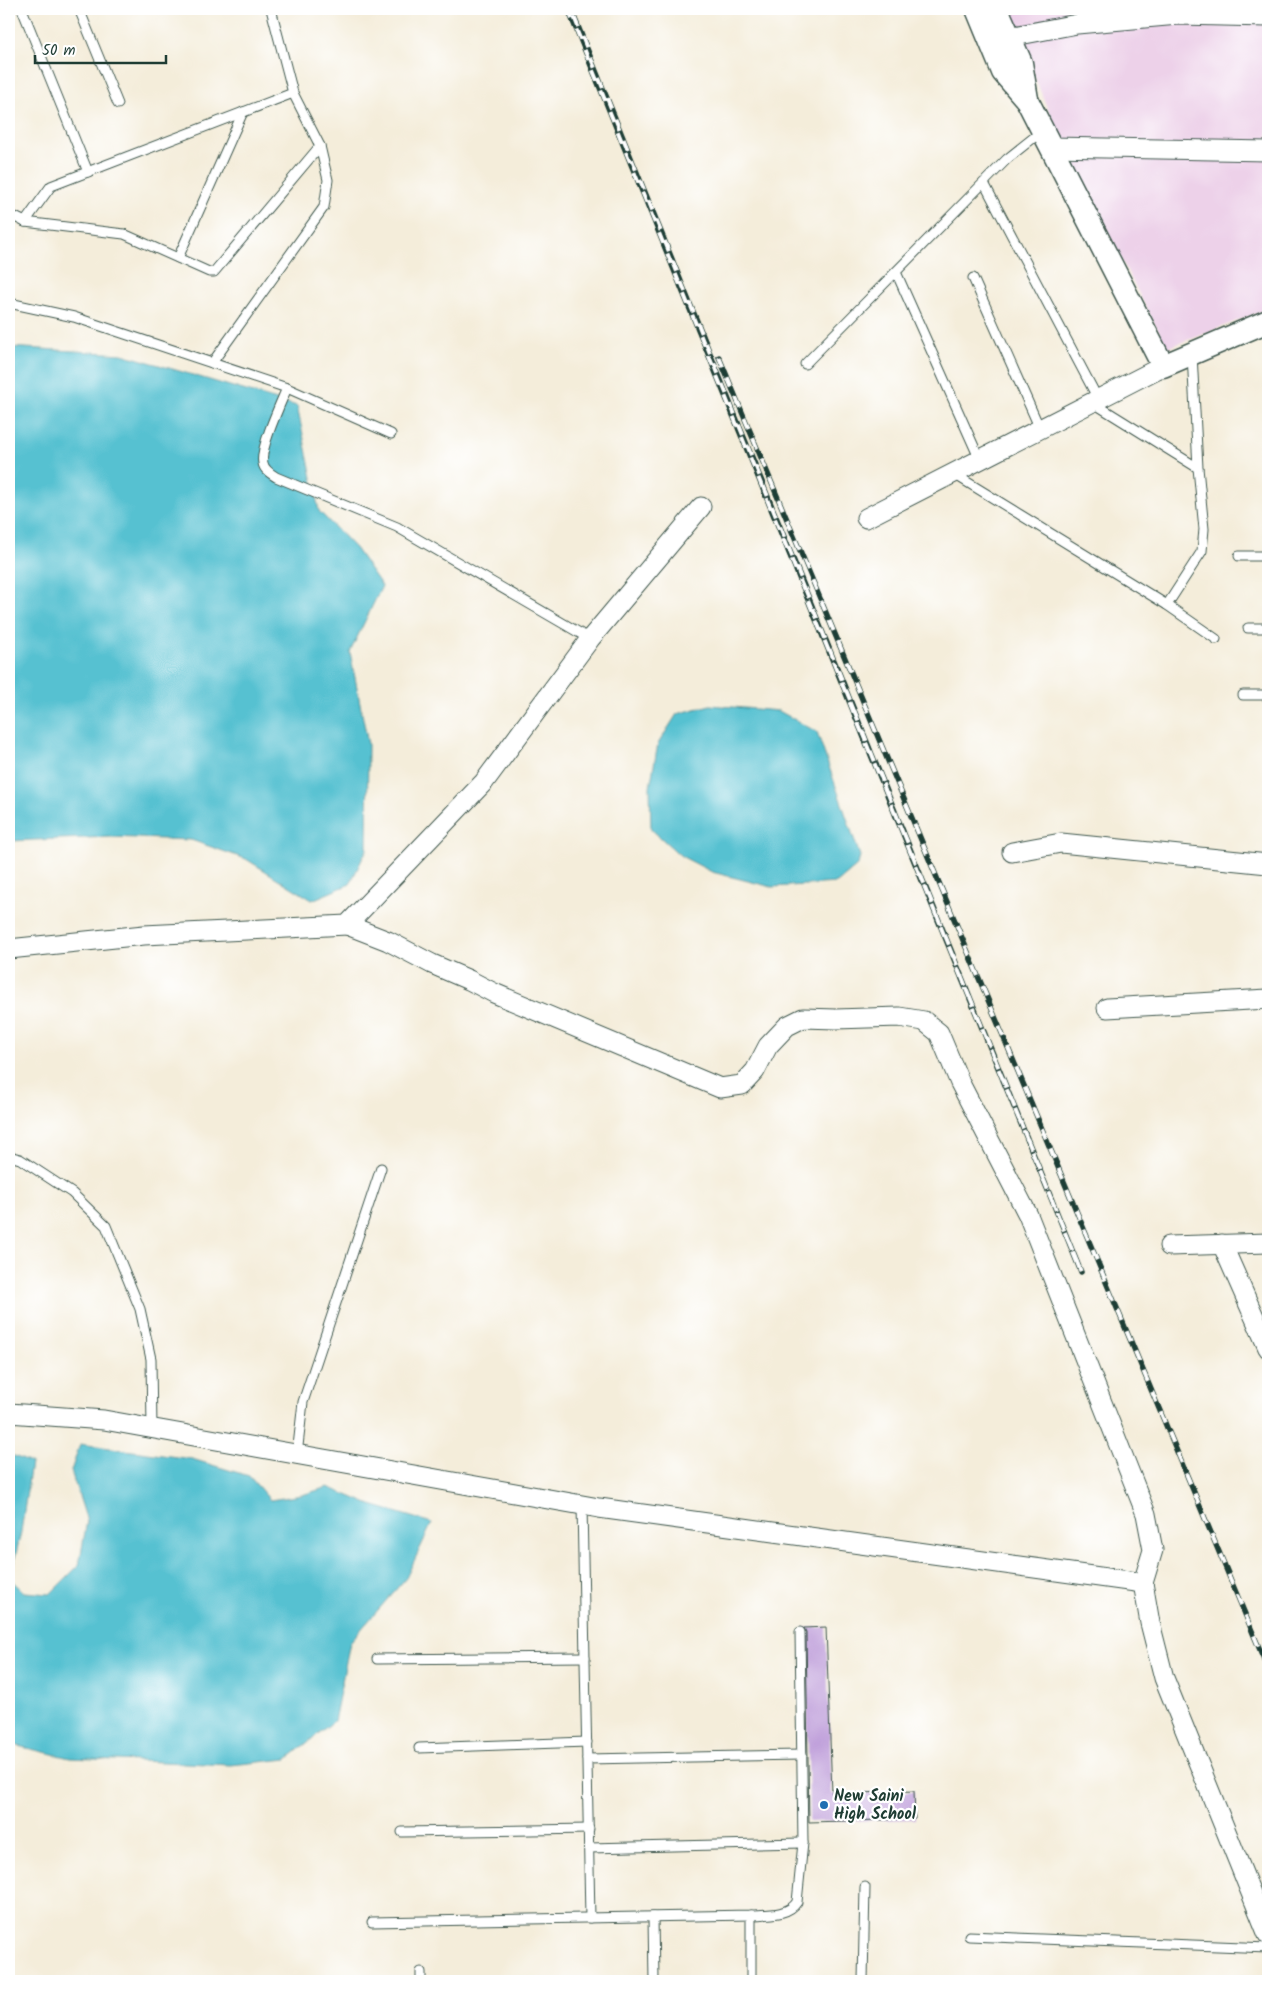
<svg xmlns="http://www.w3.org/2000/svg" width="1277" height="1990" font-family="Kalam,sans-serif">
<style>
.built{fill:#edd1e9}
.water{fill:#56c1d1;stroke:#3a7f82}
.building{fill:#bd9cd9}
.lines{fill:none;stroke-linecap:round;stroke-linejoin:round}
.service-casing{stroke:#3f574d;stroke-width:11}
.minor-casing{stroke:#3f574d;stroke-width:21}
.tertiary-casing{stroke:#3f574d;stroke-width:25}
.service{stroke:#fff;stroke-width:9}
.minor{stroke:#fff;stroke-width:19}
.tertiary{stroke:#fff;stroke-width:22}
.rail-casing{stroke:#1f3d34;stroke-width:5.5}
.rail{stroke:#fff;stroke-width:4;stroke-dasharray:11;stroke-linecap:butt}
.poi-dot{fill:#1f6fb2;stroke:#fff;stroke-width:2}
.labels{text-anchor:middle;dominant-baseline:central;stroke-width:4.5;stroke-linejoin:round;paint-order:stroke}
.poi-label{font-size:16px;font-weight:bold;fill:#1f3d34;stroke:#fff;text-anchor:start}
</style>
<rect width="100%" height="100%" fill="#fff"/>
<filter id="ink" filterUnits="userSpaceOnUse"><feTurbulence type="fractalNoise" baseFrequency=".02" numOctaves="2"/><feDisplacementMap in="SourceGraphic" scale="10" xChannelSelector="R" yChannelSelector="G"/><feConvolveMatrix kernelMatrix="1 2 1 2 8 2 1 2 1" color-interpolation-filters="sRGB"/></filter>
<filter id="wash" filterUnits="userSpaceOnUse"><feTurbulence type="fractalNoise" baseFrequency=".0096" numOctaves="4" result="noise"/><feDisplacementMap in="SourceGraphic" scale="20" xChannelSelector="R" yChannelSelector="G"/><feGaussianBlur stdDeviation="1.12" result="paint"/><feColorMatrix in="noise" values="0 0 0 0 0 0 0 0 0 0 0 0 0 0 0 0 0 1.4 0 .05"/><feComposite in="paint" operator="in"/></filter>
<g filter="url(#wash)">
<rect width="100%" height="100%" fill="#f4edda"/>
<polygon class="built" points="1007,9 1268,9 1268,309 1167,348 1063,147"/>
<g class="water">
<polygon points="9,347 122,354 297,406 319,511 355,548 382,586 350,652 368,744 367,849 350,884 312,900 246,859 191,840 111,837 9,841"/>
<polygon points="710,705 779,711 817,732 860,856 858,865 837,883 772,887 712,872 681,856 651,829 650,787 658,744 677,714"/>
<polygon points="80,1444 192,1459 249,1476 270,1500 302,1495 328,1487 371,1505 432,1523 406,1578 350,1642 334,1721 287,1759 231,1765 70,1758 9,1744 9,1457 14,1456 31,1463 21,1532 10,1579 24,1592 50,1594 79,1565 87,1521 71,1471"/>
</g>
<g id="blocks">
<polygon class="building" points="826,1627 832,1794 914,1791 915,1819 809,1822 806,1632 804,1628"/>
</g>
</g>
<g filter="url(#ink)">
<use href="#blocks" fill-opacity="0" stroke="#3f574d" stroke-width="1"/>
<g class="lines">
<g class="service-casing">
<g id="service">
<polyline points="22,9 88,172"/>
<polyline points="79,9 118,104"/>
<polyline points="984,183 1098,399"/>
<polyline points="9,214 25,222 124,234 209,272 214,272 320,146"/>
<polyline points="25,222 51,186 293,93"/>
<polyline points="178,258 243,112"/>
<polyline points="896,272 980,460"/>
<polyline points="973,278 1040,429"/>
<polyline points="9,303 74,317 287,388 391,434"/>
<polyline points="212,363 324,207 328,180 320,146 293,93 271,9"/>
<polyline points="805,364 1007,159 1042,131"/>
<path d="M287 388C281 402 259 450 263 463 264 470 271 474 276 477L397 527 590 639"/>
<polyline points="1092,402 1198,468"/>
<polyline points="954,474 1167,605 1216,639"/>
<polyline points="1239,556 1268,556"/>
<polyline points="1167,605 1202,551 1204,529 1198,468 1192,354"/>
<polyline points="1248,628 1268,628"/>
<polyline points="1243,695 1268,695"/>
<polyline points="9,1156 20,1159 72,1193 106,1226 140,1309 151,1359 152,1429"/>
<polyline points="297,1455 303,1402 381,1168"/>
<polyline points="582,1505 590,1918"/>
<polyline points="377,1659 585,1657"/>
<polyline points="419,1748 587,1742"/>
<polyline points="587,1759 802,1755"/>
<polyline points="402,1832 589,1829"/>
<polyline points="589,1848 803,1843"/>
<polyline points="751,1915 751,1981"/>
<polyline points="653,1917 654,1981"/>
<path d="M372 1922 751 1915C767 1914 788 1916 797 1902L803 1843 800 1632"/>
<polyline points="969,1936 1268,1948"/>
<polyline points="421,1972 421,1981"/>
<polyline points="863,1981 865,1887"/>
</g>
</g>
<g class="minor-casing">
<g id="minor">
<polyline points="998,42 1009,37 1077,24 1178,15 1268,17"/>
<polyline points="1051,147 1268,151"/>
<polyline points="866,518 1163,366"/>
<polyline points="1012,852 1061,843 1268,864"/>
<polyline points="347,925 388,941 432,964 469,980 494,993 720,1088 742,1085 755,1071 768,1046 787,1026 803,1018 836,1019 899,1017 924,1021 939,1033 960,1083 1028,1215 1146,1514 1153,1550 1143,1583 1150,1623 1164,1678 1268,1935"/>
<polyline points="9,949 144,935 347,925 484,782 590,639 701,507"/>
<polyline points="1107,1008 1268,999"/>
<polyline points="1222,1244 1268,1348"/>
<polyline points="1169,1246 1268,1243"/>
<polyline points="9,1413 104,1420 599,1508 1143,1583"/>
</g>
</g>
<g class="tertiary-casing">
<g id="tertiary">
<polyline points="977,9 1003,72 1027,100 1163,366 1268,321"/>
<polyline points="997,9 1021,63 1027,99"/>
</g>
</g>
<use href="#service" class="service"/>
<use href="#minor" class="minor"/>
<use href="#tertiary" class="tertiary"/>
<g class="rail-casing">
<g id="rail">
<polyline points="568,9 1081,1272 571,9"/>
<polyline points="719,357 1268,1669"/>
</g>
</g>
<use href="#rail" class="rail"/>
</g>
</g>
<circle class="poi-dot" cx="824" cy="1805" r="5"/>
<g class="labels">
<g class="poi-label">
<text x="834" y="1796">New Saini<tspan x="834" dy="18">High School</tspan></text>
</g>
</g>
<rect width="1277" height="1990" fill="none" stroke="#fff" stroke-width="30"/>
<path d="M35 55v8h131v-8" fill="none" stroke="#1f3d34" stroke-width="2.5"/>
<text x="42" y="55" font-size="15" fill="#1f3d34" stroke="#ffffff" stroke-width="4" paint-order="stroke">50 m</text>
</svg>
